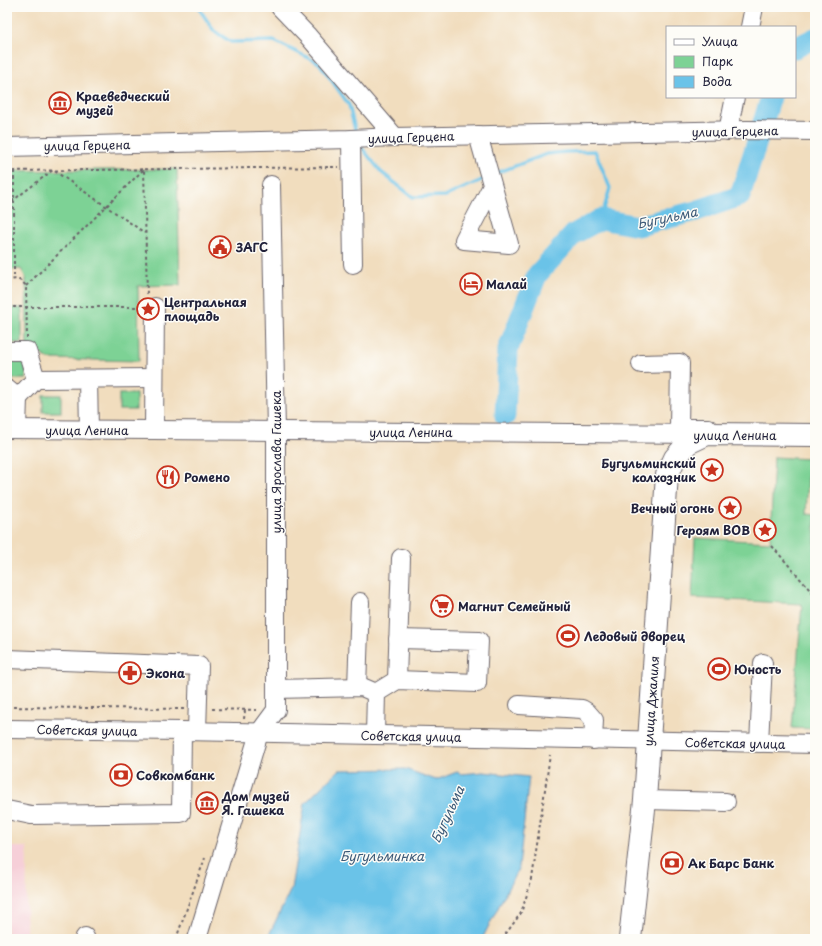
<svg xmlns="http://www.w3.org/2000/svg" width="822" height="946" font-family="'Playpen Sans',sans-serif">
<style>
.built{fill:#f6cfd8}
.green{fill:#7dd295;stroke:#507a68}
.water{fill:#6bc3e8;stroke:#467292}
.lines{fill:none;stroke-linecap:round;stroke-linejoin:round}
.stream{stroke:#6bc3e8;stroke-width:3.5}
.river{stroke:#6bc3e8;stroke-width:21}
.minor-casing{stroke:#6a6369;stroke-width:20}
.major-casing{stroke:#6a6369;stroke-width:24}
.path{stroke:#6a6369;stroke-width:2;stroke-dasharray:3 3;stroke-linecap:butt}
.minor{stroke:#fff;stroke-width:18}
.major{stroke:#fff;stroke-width:22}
.labels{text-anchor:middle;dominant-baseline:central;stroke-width:3;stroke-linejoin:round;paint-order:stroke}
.poi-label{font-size:12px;font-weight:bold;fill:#22223b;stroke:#fdfcf7;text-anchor:start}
.street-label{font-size:12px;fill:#22223b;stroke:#fdfcf7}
.water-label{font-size:13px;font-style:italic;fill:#3c5a78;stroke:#fdfcf7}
</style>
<rect width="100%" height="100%" fill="#fdfcf7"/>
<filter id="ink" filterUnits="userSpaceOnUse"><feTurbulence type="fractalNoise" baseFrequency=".025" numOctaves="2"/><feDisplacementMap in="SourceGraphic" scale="8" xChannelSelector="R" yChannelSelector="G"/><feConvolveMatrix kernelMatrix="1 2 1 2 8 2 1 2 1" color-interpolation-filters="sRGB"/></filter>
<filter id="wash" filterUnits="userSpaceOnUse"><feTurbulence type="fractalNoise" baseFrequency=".012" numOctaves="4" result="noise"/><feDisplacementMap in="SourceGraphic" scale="16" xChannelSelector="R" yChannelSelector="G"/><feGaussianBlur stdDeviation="0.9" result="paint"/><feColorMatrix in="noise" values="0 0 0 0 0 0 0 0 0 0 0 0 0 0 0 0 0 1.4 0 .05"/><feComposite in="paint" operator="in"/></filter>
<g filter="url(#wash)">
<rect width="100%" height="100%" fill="#f1ddbe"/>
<polygon class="built" points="7,847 27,847 26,939 7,939"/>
<g class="green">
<polygon points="177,169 180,285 138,286 139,361 49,359 27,346 26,278 21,269 7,270 7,171"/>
<rect x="9" y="308" width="13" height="35"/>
<rect x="7" y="357" width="19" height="22"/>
<rect x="119" y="394" width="17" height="16"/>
<rect x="43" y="395" width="18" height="17"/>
<polygon points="774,457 809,459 806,514 815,515 815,729 792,728 802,604 692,598 695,538 770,542"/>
</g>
<polygon class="water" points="405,769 436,780 457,772 461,774 483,772 529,777 519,867 482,939 267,939 291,889 305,803 339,770"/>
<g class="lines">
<g class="stream">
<polyline points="200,7 200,10 214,31 231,42 274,41 319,63 349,105 356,134"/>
<polyline points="359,144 381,172 413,197 446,196 484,179"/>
<polyline points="494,174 547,154 566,152 595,151 610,188 601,219"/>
</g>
<g class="river">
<polyline points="795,48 815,38"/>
<polyline points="505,416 508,349 537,275 574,234 601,219 638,226 696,211 740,196 771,97"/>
</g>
</g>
</g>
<g filter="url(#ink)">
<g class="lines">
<g class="minor-casing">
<g id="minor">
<polyline points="280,7 308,36 395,137"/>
<polyline points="750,27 754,7"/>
<polyline points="728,131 735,97"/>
<polyline points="478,135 509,244 464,240 492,186"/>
<polyline points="351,139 353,264"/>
<polyline points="7,147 351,139 395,137 747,130 815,131"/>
<polyline points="7,351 27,351 36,379"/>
<polyline points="88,379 89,430"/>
<polyline points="7,389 18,398 36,379 154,378"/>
<polyline points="7,429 707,434 708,428 679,428 680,363 641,364"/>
<polyline points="17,429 18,398"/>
<polyline points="154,430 155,307"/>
<polyline points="7,659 199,666 197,731"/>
<polyline points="397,680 401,558"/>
<polyline points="357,687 360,602"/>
<polyline points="276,689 362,687 376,693"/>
<polyline points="519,705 582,709 587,712 594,720 593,740"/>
<polyline points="7,729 182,731 815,744"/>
<polyline points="375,735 376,693 397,680 477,683 479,641 398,639"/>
<polyline points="759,743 763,663"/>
<polyline points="645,800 726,802"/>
<polyline points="7,810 31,815 181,813 182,731"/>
<polyline points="84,939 85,937"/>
<polyline points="197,939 259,733 276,710 276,431 271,185"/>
</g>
</g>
<g class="major-casing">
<polyline id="major" points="630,939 645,800 667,475 675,458 688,443 707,434 815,435"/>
</g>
<g class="path">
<polyline points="7,171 338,167"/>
<polyline points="14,171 14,279"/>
<polyline points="7,205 53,170 145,233"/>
<path d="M7 282C14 277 21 279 26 286L27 338"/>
<polyline points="26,286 144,169 147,295"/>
<polyline points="7,307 140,307"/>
<polyline points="170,307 184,307"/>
<polyline points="772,546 815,596"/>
<polyline points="7,707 184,709"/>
<polyline points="212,709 258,710"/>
<polyline points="244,719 245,710"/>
<polyline points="176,939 205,858"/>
<polyline points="502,939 521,913 532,879 550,755"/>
</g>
<use href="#minor" class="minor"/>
<use href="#major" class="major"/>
</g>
</g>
<defs>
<g id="museum-ring" transform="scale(1.15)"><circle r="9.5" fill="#fdfcf7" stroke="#c8321e" stroke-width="1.5"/><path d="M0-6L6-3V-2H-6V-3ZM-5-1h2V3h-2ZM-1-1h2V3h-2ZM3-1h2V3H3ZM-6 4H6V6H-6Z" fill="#c8321e"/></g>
<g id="civic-ring" transform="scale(1.15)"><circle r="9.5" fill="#fdfcf7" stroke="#c8321e" stroke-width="1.5"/><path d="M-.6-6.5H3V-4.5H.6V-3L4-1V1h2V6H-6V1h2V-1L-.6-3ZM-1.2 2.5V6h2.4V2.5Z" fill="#c8321e"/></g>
<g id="hotel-ring" transform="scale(1.15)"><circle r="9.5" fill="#fdfcf7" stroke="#c8321e" stroke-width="1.5"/><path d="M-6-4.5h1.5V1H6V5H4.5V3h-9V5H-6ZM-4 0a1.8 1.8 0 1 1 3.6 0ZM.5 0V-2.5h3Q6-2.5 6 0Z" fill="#c8321e"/></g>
<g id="sight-ring" transform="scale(1.15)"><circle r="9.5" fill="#fdfcf7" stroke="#c8321e" stroke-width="1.5"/><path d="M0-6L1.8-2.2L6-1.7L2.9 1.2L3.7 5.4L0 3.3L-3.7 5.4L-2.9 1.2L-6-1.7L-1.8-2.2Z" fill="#c8321e"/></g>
<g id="restaurant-ring" transform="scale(1.15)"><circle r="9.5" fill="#fdfcf7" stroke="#c8321e" stroke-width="1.5"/><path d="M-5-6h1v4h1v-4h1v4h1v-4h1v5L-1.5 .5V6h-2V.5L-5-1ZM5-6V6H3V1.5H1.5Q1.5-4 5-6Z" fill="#c8321e"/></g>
<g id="supermarket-ring" transform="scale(1.15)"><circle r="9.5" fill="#fdfcf7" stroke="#c8321e" stroke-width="1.5"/><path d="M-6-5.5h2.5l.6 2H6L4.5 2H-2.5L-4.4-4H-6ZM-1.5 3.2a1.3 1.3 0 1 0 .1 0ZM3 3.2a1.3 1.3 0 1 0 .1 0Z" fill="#c8321e"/></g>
<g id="stadium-ring" transform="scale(1.15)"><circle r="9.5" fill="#fdfcf7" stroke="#c8321e" stroke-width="1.5"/><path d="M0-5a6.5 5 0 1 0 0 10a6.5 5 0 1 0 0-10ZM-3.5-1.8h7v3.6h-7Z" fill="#c8321e"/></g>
<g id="pharmacy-ring" transform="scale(1.15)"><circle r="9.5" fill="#fdfcf7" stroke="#c8321e" stroke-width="1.5"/><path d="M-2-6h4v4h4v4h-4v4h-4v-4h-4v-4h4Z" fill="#c8321e"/></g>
<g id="bank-ring" transform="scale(1.15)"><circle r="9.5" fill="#fdfcf7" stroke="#c8321e" stroke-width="1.5"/><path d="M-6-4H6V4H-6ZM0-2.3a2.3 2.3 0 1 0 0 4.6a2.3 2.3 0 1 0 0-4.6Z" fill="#c8321e"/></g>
</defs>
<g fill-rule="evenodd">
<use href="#museum-ring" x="60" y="103"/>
<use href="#civic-ring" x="220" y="247"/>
<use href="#hotel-ring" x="471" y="284"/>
<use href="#sight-ring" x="148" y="309"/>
<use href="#sight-ring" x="712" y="470"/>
<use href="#restaurant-ring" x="168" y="477"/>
<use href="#sight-ring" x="730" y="508"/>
<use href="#sight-ring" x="765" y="530"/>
<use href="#supermarket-ring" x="442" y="606"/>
<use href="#stadium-ring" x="568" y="636"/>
<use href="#stadium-ring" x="719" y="669"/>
<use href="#pharmacy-ring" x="130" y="673"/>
<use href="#bank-ring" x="121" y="775"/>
<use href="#museum-ring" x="207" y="803"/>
<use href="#bank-ring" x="672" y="863"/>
</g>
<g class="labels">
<g class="poi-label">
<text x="76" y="96">Краеведческий<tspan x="76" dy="14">музей</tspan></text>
<text x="236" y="247">ЗАГС</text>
<text x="486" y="284">Малай</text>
<text x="164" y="302">Центральная<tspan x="164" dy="14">площадь</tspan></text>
<text x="696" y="463" text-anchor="end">Бугульминский<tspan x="696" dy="14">колхозник</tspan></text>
<text x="184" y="477">Ромено</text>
<text x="714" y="508" text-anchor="end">Вечный огонь</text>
<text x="750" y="530" text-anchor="end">Героям ВОВ</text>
<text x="458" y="606">Магнит Семейный</text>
<text x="584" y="636">Ледовый дворец</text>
<text x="734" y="669">Юность</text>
<text x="146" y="673">Экона</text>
<text x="136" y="775">Совкомбанк</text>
<text x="222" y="796">Дом музей<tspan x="222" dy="14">Я. Гашека</tspan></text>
<text x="688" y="863">Ак Барс Банк</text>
</g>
<g class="street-label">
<text transform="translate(735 131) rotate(-1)">улица Герцена</text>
<text transform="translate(411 137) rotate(-2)">улица Герцена</text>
<text transform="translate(87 145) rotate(-1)">улица Герцена</text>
<text x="87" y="430">улица Ленина</text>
<text x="411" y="432">улица Ленина</text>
<text x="735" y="435">улица Ленина</text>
<text transform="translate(276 462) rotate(-90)">улица Ярослава Гашека</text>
<text transform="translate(651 701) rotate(-86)">улица Джалиля</text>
<text transform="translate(87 730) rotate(1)">Советская улица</text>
<text transform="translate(411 736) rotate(1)">Советская улица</text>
<text transform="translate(735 743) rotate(1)">Советская улица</text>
</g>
<g class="water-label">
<text transform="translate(667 217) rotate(-12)">Бугульма</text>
<text transform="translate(447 814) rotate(-65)">Бугульма</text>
<text x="382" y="855">Бугульминка</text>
</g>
</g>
<rect width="822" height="946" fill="none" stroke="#fdfcf7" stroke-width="24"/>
<rect x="666" y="26" width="130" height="72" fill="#fdfcf7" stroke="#a5a5ac"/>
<rect x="674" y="39" width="20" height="6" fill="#ffffff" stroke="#a5a5ac"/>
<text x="702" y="46" font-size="12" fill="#22223b">Улица</text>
<rect x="674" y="56" width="20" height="12" fill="#7dd295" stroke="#a5a5ac"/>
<text x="702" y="66" font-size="12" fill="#22223b">Парк</text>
<rect x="674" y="76" width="20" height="12" fill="#6bc3e8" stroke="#a5a5ac"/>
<text x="702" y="86" font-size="12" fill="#22223b">Вода</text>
</svg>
